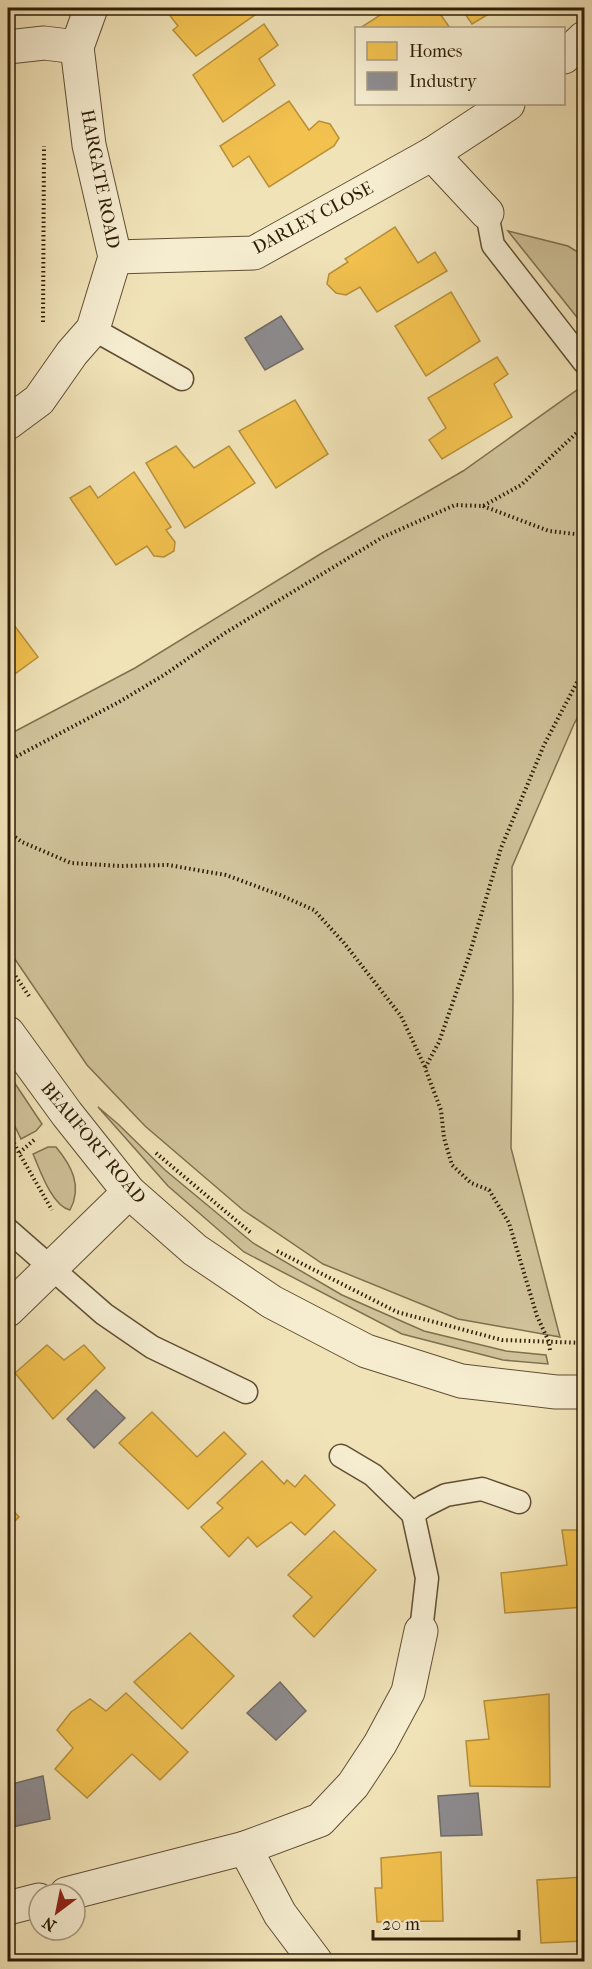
<svg xmlns="http://www.w3.org/2000/svg" width="592" height="1969" font-family="'IM FELL French Canon',serif">
<style>
.green{fill:#d0c29a;stroke:#807050;stroke-width:1.5}
.homes{fill:#f2c14e;stroke:#b89039;stroke-width:1.5}
.industry{fill:#8d8d92;stroke:#716c68;stroke-width:1.5}
.lines{fill:none;stroke-linecap:round;stroke-linejoin:round}
.service-casing{stroke:#604f33;stroke-width:25}
.minor-casing{stroke:#604f33;stroke-width:35}
.tertiary-casing{stroke:#604f33;stroke-width:35}
.path{stroke:#2f1e07;stroke-width:4;stroke-dasharray:1.5 3;stroke-linecap:butt}
.service{stroke:#f6edd1;stroke-width:22}
.minor{stroke:#f6edd1;stroke-width:33}
.tertiary{stroke:#f6edd1;stroke-width:33}
.labels{text-anchor:middle;dominant-baseline:central;stroke-width:6;stroke-linejoin:round;paint-order:stroke}
.street-label{font-size:18px;fill:#2f1e07;stroke:#f6edd1}
</style>
<rect width="100%" height="100%" fill="#f1e3b8"/>
<filter id="stains"><feTurbulence type="fractalNoise" baseFrequency=".00333" numOctaves="4"/><feColorMatrix values="0 0 0 0 .2 0 0 0 0 .09 0 0 0 0 .02 0 0 0 .5 -.17"/></filter>
<radialGradient id="worn" r=".72"><stop offset=".6" stop-color="#630" stop-opacity="0"/><stop offset="1" stop-color="#630" stop-opacity=".3"/></radialGradient>
<g class="green">
<polygon points="508,231 568,246 584,256 584,326"/>
<polygon points="584,385 584,706 574,724 512,867 513,1002 511,1148 560,1337 458,1319 323,1264 243,1210 145,1126 87,1065 8,949 8,735 135,668 322,553 463,471"/>
<polygon points="8,1073 42,1124 36,1131 21,1139 8,1112"/>
<polygon points="98,1107 118,1124 165,1170 253,1243 342,1295 424,1331 506,1351 546,1355 548,1364 503,1360 402,1334 244,1252 168,1186"/>
<path d="M48 1147H56C71 1165 83 1186 70 1210 52 1206 40 1170 33 1154Z"/>
</g>
<g class="homes">
<polygon points="164,8 265,8 196,56 173,30 178,26"/>
<polygon points="391,8 436,8 450,28 360,28"/>
<polygon points="461,8 481,8 487,15 472,24"/>
<polygon points="264,24 278,45 259,59 275,85 223,122 193,75"/>
<polygon points="289,101 309,130 319,121 330,124 339,138 334,146 269,187 249,156 233,167 220,146"/>
<polygon points="395,227 418,263 435,252 447,271 377,312 360,287 346,295 336,293 327,284 329,274 348,262 345,259"/>
<polygon points="451,292 480,341 426,376 395,326"/>
<polygon points="497,357 508,374 494,384 512,417 442,459 429,440 446,428 428,398"/>
<polygon points="295,400 328,454 276,488 239,431"/>
<polygon points="176,446 194,468 229,446 255,483 185,528 146,463"/>
<polygon points="134,472 171,527 166,530 175,542 174,551 164,557 154,556 147,546 116,565 70,498 90,486 98,498"/>
<polygon points="8,617 38,657 8,679"/>
<polygon points="47,1345 64,1360 84,1345 105,1368 53,1419 15,1373"/>
<polygon points="152,1412 197,1457 224,1432 246,1454 188,1509 119,1443"/>
<polygon points="262,1461 284,1484 287,1480 295,1487 305,1475 335,1505 305,1535 291,1522 257,1547 248,1537 229,1557 201,1527 223,1508 217,1503"/>
<polygon points="8,1505 19,1517 8,1528"/>
<polygon points="562,1530 584,1530 584,1607 505,1613 501,1573 567,1565"/>
<polygon points="334,1531 376,1570 314,1637 293,1616 312,1597 288,1575"/>
<polygon points="190,1633 234,1676 182,1729 134,1682"/>
<polygon points="126,1693 188,1752 160,1780 132,1754 87,1798 55,1769 73,1748 57,1730 71,1712 90,1699 106,1711"/>
<polygon points="549,1694 550,1787 470,1786 466,1741 489,1739 484,1701"/>
<polygon points="441,1852 443,1921 377,1922 375,1888 382,1888 381,1858"/>
<polygon points="584,1877 584,1941 541,1943 537,1880"/>
</g>
<g class="industry">
<polygon points="281,316 303,349 265,370 245,338"/>
<polygon points="96,1390 125,1418 94,1448 67,1419"/>
<polygon points="280,1682 306,1711 276,1740 247,1713"/>
<polygon points="43,1776 50,1819 12,1827 8,1807 8,1785"/>
<polygon points="478,1793 482,1835 441,1836 438,1796"/>
</g>
<g class="lines">
<g class="service-casing">
<g id="service">
<polyline points="487,213 493,245 584,362"/>
<polyline points="93,329 182,379"/>
<polyline points="8,1230 104,1314 152,1347 246,1392"/>
<polyline points="341,1456 373,1475 413,1514 427,1578 421,1631"/>
<polyline points="413,1514 424,1506 446,1495 482,1489 519,1502"/>
</g>
</g>
<g class="minor-casing">
<g id="minor">
<polyline points="8,47 44,43 77,47"/>
<polyline points="564,57 584,38"/>
<polyline points="432,154 487,213"/>
<polyline points="115,257 254,253 432,154 508,104"/>
<polyline points="8,423 39,400 72,353 93,329 115,257 89,145 77,47 91,8"/>
<polyline points="8,1310 129,1192"/>
<polyline points="245,1848 320,1820 353,1785 380,1744 408,1692 421,1631"/>
<polyline points="66,1894 245,1848 280,1914 316,1962"/>
<polyline points="8,1908 39,1900"/>
</g>
</g>
<g class="tertiary-casing">
<polyline id="tertiary" points="8,1033 67,1114 129,1192 195,1250 272,1302 366,1351 461,1381 556,1392 584,1392"/>
</g>
<g class="path">
<polyline points="43,322 44,146"/>
<polyline points="483,506 549,531 584,535"/>
<polyline points="8,761 119,702 164,675 225,633 383,537 455,505 483,506 521,485 584,426"/>
<polyline points="8,832 22,842 71,863 120,866 168,865 226,875 280,895 314,910 344,943 401,1016 425,1067"/>
<polyline points="8,965 29,996"/>
<polyline points="8,1131 19,1153"/>
<polyline points="34,1140 19,1153 52,1210"/>
<polyline points="156,1153 251,1233"/>
<polyline points="277,1251 397,1312 502,1340 584,1343"/>
<polyline points="550,1350 549,1342 537,1316 509,1223 489,1190 471,1183 452,1165 444,1138 441,1110 425,1068 439,1042 469,956 501,848 544,745 584,669"/>
</g>
<use href="#service" class="service"/>
<use href="#minor" class="minor"/>
<use href="#tertiary" class="tertiary"/>
</g>
<g class="labels">
<g class="street-label">
<text transform="translate(100 179) rotate(79)">HARGATE ROAD</text>
<text transform="translate(313 218) rotate(-28)">DARLEY CLOSE</text>
<text transform="translate(93 1143) rotate(50)">BEAUFORT ROAD</text>
</g>
</g>
<rect width="592" height="1969" fill="none" stroke="#f1e3b8" stroke-width="30"/>
<rect x="9" y="9" width="574" height="1951" fill="none" stroke="#2f1e07" stroke-width="3"/>
<rect x="15" y="15" width="562" height="1939" fill="none" stroke="#2f1e07" stroke-width="1.5"/>
<rect x="355" y="27" width="210" height="78" fill="#f6edd1" stroke="#a69a80" stroke-width="1.5"/>
<rect x="367" y="42" width="30" height="18" fill="#f2c14e" stroke="#a69a80" stroke-width="1.5"/>
<text x="409" y="57" font-size="18" fill="#2f1e07">Homes</text>
<rect x="367" y="72" width="30" height="18" fill="#8d8d92" stroke="#a69a80" stroke-width="1.5"/>
<text x="409" y="87" font-size="18" fill="#2f1e07">Industry</text>
<g transform="translate(57 1912) rotate(212)"><circle r="28" fill="#f6edd1" stroke="#a69a80" stroke-width="1.5"/>
<path d="M0-4.5L10 22L0 15L-10 22Z" fill="#8f2418"/>
<text y="-9" font-size="16" font-weight="bold" text-anchor="middle" fill="#2f1e07">N</text>
</g>
<path d="M373 1930v9h146v-9" fill="none" stroke="#2f1e07" stroke-width="3"/>
<text x="382" y="1930" font-size="18" fill="#2f1e07" stroke="#f6edd1" stroke-width="4.5" paint-order="stroke">20 m</text>
<rect width="100%" height="100%" filter="url(#stains)"/>
<rect width="100%" height="100%" fill="url(#worn)"/>
</svg>
